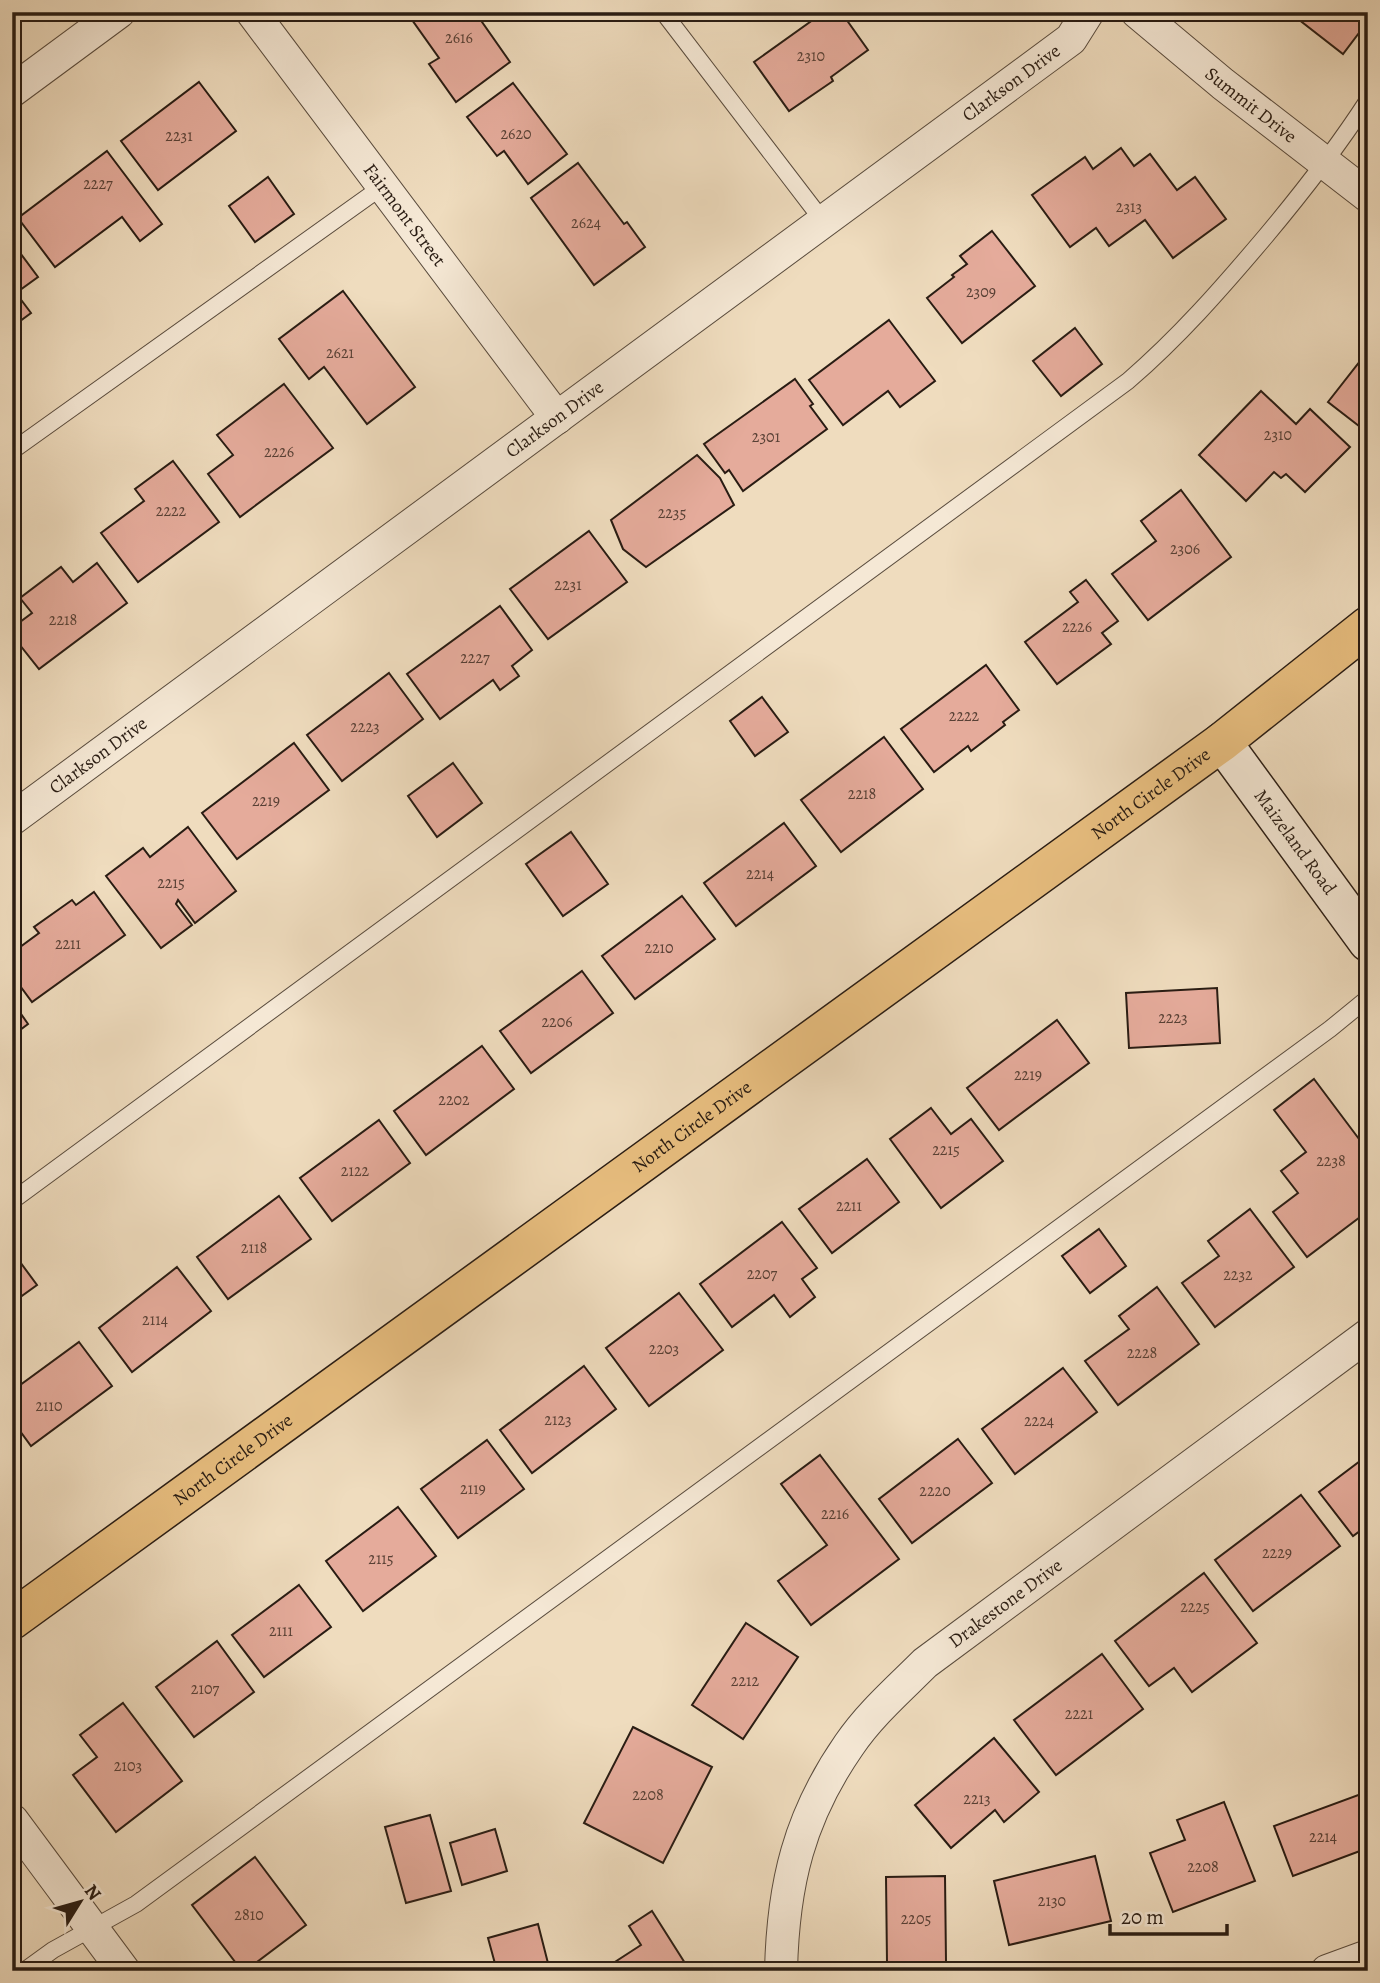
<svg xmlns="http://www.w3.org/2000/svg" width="1380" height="1983" font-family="Alegreya,serif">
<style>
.building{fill:#e5ab9b;stroke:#291c13;stroke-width:2}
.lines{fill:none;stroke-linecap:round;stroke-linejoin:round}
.service-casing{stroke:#5a4c3e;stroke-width:18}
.minor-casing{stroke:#5a4c3e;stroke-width:34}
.secondary-casing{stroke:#291c13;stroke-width:41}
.primary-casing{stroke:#291c13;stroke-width:41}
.service{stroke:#f5e8d5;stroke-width:16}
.minor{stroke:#f5e8d5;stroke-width:32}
.secondary{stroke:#f5e8d5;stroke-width:38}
.primary{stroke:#e8be7f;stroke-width:38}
.labels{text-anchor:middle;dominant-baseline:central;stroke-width:6;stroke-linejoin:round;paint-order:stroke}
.number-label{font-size:16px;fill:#584035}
.street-label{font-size:19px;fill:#291c13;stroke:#f5e8d5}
</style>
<rect width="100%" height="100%" fill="#efdcbe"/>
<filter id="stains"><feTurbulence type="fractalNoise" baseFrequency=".00286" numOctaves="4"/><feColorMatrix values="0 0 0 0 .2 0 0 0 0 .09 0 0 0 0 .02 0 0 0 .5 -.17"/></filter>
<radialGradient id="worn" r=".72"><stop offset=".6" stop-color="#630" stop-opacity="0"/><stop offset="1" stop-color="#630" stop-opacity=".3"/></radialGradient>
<g class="building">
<polygon points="410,12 475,12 510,62 456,102 429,64 439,58 410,17 412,15"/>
<polygon points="824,12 841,12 868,50 831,77 833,81 789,111 754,62"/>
<polygon points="1289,12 1368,12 1368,21 1343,54"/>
<polygon points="199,82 236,131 158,190 121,141"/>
<polygon points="513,83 567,154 528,184 504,151 497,156 467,117"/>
<polygon points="1121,148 1134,166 1150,154 1177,190 1195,177 1226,219 1173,258 1145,220 1109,246 1096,228 1070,247 1032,195 1085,157 1093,169"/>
<polygon points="107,151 162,224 140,241 122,217 55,267 18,218"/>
<polygon points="578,163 624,224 627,222 645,247 594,285 531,198"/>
<polygon points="268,177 294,214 255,242 229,206"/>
<polygon points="992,231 1035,286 962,343 927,298 954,277 952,275 967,264 960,256"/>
<polygon points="12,242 38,277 16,293 31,313 12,327"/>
<polygon points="343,291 415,387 367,424 324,367 309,379 279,339"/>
<polygon points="889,320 935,381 900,407 888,391 843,425 809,380"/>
<polygon points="1075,328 1102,364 1061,396 1033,361"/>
<polygon points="1368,351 1368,433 1328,402"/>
<polygon points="795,379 813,404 810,406 827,429 743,491 729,470 725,473 704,444"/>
<polygon points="284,384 333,448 240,517 208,474 233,455 217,435"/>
<polygon points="1261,391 1296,424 1310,409 1350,447 1305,492 1286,474 1281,478 1274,472 1246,501 1199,455"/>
<polygon points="697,455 720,478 734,505 646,567 623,549 611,520"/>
<polygon points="173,461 219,522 138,582 101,533 144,501 135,489"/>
<polygon points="1181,490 1231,557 1148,620 1112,574 1156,541 1141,521"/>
<polygon points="589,531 627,582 548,639 510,589"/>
<polygon points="97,563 127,603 39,669 12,635 12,628 32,613 20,598 61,567 73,582"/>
<polygon points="1086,580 1118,621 1102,633 1111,644 1057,684 1025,642 1078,602 1070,592"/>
<polygon points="500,606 532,650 512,666 519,676 500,690 493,680 440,719 407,674"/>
<polygon points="986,665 1019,710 1003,722 1005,725 971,751 968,746 934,772 901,729"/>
<polygon points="389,673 423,719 342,781 307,735"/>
<polygon points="762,697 788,732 755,756 730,721"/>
<polygon points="884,737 923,789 841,852 801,800"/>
<polygon points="294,743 329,790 237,859 202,813"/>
<polygon points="453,763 482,803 437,837 408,796"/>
<polygon points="784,823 816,866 736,926 704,883"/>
<polygon points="188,827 236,891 195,923 178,900 176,904 192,925 161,948 106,876 143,848 150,857"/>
<polygon points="571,832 608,884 563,916 526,864"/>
<polygon points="94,892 125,935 32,1002 12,975 12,953 39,933 34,927 72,900 76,905"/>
<polygon points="682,896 715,939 635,999 602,956"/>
<polygon points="582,971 613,1013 531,1073 500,1031"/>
<polygon points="1217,988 1220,1043 1129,1048 1126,993"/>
<polygon points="12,1001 28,1024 12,1036"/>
<polygon points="1057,1020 1089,1063 999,1130 967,1088"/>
<polygon points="482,1046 514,1089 426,1155 394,1111"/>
<polygon points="1314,1079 1368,1151 1368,1211 1307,1257 1273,1212 1298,1193 1281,1171 1306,1152 1274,1110"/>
<polygon points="931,1108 951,1134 971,1119 1003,1161 941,1208 890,1139"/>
<polygon points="379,1120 410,1163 332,1221 300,1178"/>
<polygon points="867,1159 899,1202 832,1253 799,1209"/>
<polygon points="279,1196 311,1239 228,1299 197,1257"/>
<polygon points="1250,1209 1294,1267 1215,1327 1182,1283 1219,1256 1208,1241"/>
<polygon points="782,1222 817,1268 802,1279 815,1297 790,1317 774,1295 732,1327 700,1284"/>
<polygon points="1099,1229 1126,1266 1090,1293 1062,1256"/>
<polygon points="12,1251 37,1285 12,1303"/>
<polygon points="177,1267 211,1311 132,1372 99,1328"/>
<polygon points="1157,1287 1199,1344 1118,1405 1085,1361 1129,1329 1119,1316"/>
<polygon points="679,1293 723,1350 649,1406 606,1348"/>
<polygon points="79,1342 112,1386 31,1446 12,1420 12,1391"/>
<polygon points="584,1366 616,1409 532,1473 500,1430"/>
<polygon points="1063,1368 1097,1412 1015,1474 982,1429"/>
<polygon points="958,1439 992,1483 912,1543 879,1499"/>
<polygon points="487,1440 524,1489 458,1538 421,1489"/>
<polygon points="820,1455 899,1559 811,1625 778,1581 827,1545 781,1484"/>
<polygon points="1368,1455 1368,1525 1353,1536 1319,1492"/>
<polygon points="1301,1495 1340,1546 1253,1611 1215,1560"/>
<polygon points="398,1507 436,1556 363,1611 326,1561"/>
<polygon points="1204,1573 1257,1643 1192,1692 1174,1668 1149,1686 1115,1641"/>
<polygon points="299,1585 331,1627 264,1677 232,1635"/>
<polygon points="746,1623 798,1657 743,1739 692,1705"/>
<polygon points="217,1641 254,1692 194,1737 156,1687"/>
<polygon points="1102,1654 1143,1709 1056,1775 1014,1720"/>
<polygon points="123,1703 182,1781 116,1832 73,1775 97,1757 80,1735"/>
<polygon points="633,1727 712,1767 663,1863 584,1823"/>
<polygon points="994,1738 1039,1792 1004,1822 995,1810 951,1848 915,1805"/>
<polygon points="1361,1794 1368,1813 1368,1848 1293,1876 1274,1826"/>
<polygon points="1224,1802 1255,1881 1173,1912 1150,1853 1185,1840 1177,1820"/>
<polygon points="430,1815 451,1891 406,1903 385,1827"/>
<polygon points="495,1829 507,1871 462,1885 450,1843"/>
<polygon points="1095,1856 1111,1921 1009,1945 994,1881"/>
<polygon points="255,1857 306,1925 245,1971 242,1971 192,1905"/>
<polygon points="945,1876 946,1962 887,1962 886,1877"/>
<polygon points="652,1911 690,1971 601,1971 641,1945 629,1926"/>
<polygon points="538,1924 550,1971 497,1971 488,1938"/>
</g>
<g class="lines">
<g class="service-casing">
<g id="service">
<polyline points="663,12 823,221"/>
<polyline points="12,451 383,186"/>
<path d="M12 1201 1128 381C1179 337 1221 289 1265 237 1301 194 1337 148 1368 100"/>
<polyline points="24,1971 53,1950 136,1904 1330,1029 1368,998"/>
</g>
</g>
<g class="minor-casing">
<g id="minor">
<path id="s1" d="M252 12 557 418"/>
<path id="s2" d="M1137 12 1223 84 1368 196"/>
<polyline points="12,91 119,12"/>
<path id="s3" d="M12 819 1071 39 1088 12"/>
<polyline points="12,1820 124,1971"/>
<path id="s4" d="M781 1971C783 1884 799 1817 849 1745 870 1714 899 1689 925 1663L1368 1335"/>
<polyline points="1327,1971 1368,1956"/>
</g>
</g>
<g class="secondary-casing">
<g id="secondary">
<path id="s5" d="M1222 742 1368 942"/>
</g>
</g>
<g class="primary-casing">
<g id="primary">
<path id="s6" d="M12 1620 1222 742 1368 626"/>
</g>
</g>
<use href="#service" class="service"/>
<use href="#minor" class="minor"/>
<use href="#secondary" class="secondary"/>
<use href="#primary" class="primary"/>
</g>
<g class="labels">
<g class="number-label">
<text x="459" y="38">2616</text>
<text x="811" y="56">2310</text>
<text x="516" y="134">2620</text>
<text x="179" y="136">2231</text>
<text x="98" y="184">2227</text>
<text x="1129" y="207">2313</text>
<text x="586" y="223">2624</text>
<text x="981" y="292">2309</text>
<text x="340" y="353">2621</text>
<text x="1278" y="435">2310</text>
<text x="766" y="437">2301</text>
<text x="279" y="452">2226</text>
<text x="171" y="511">2222</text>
<text x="672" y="513">2235</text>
<text x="1185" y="549">2306</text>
<text x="568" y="585">2231</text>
<text x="63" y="620">2218</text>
<text x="1077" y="627">2226</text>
<text x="475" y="658">2227</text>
<text x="964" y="716">2222</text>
<text x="365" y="727">2223</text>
<text x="862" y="794">2218</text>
<text x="266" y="801">2219</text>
<text x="760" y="874">2214</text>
<text x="171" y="883">2215</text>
<text x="68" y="944">2211</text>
<text x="659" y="948">2210</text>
<text x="1173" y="1018">2223</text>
<text x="557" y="1022">2206</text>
<text x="1028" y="1075">2219</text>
<text x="454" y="1100">2202</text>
<text x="946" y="1150">2215</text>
<text x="1331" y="1161">2238</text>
<text x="355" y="1171">2122</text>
<text x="849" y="1206">2211</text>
<text x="254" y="1248">2118</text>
<text x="762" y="1274">2207</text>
<text x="1238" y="1275">2232</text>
<text x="155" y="1320">2114</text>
<text x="664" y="1349">2203</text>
<text x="1142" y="1353">2228</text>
<text x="49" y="1406">2110</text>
<text x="558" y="1420">2123</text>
<text x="1039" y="1421">2224</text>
<text x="473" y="1489">2119</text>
<text x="935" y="1491">2220</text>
<text x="835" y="1514">2216</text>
<text x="1277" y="1553">2229</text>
<text x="381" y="1559">2115</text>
<text x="1195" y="1607">2225</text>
<text x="281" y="1631">2111</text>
<text x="745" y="1681">2212</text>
<text x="205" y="1689">2107</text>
<text x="1079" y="1714">2221</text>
<text x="128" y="1766">2103</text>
<text x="648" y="1795">2208</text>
<text x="977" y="1799">2213</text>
<text x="1323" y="1837">2214</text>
<text x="1203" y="1867">2208</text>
<text x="1052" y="1901">2130</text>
<text x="249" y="1915">2810</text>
<text x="916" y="1919">2205</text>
</g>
<g class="street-label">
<text stroke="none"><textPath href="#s3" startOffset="1241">Clarkson Drive</textPath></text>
<text stroke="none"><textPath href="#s2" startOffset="147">Summit Drive</textPath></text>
<text stroke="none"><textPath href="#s1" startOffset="254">Fairmont Street</textPath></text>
<text stroke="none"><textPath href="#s3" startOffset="674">Clarkson Drive</textPath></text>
<text stroke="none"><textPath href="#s3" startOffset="107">Clarkson Drive</textPath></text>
<text stroke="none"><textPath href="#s6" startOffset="1407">North Circle Drive</textPath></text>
<text stroke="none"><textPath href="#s5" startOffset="124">Maizeland Road</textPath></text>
<text stroke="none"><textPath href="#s6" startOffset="840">North Circle Drive</textPath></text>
<text stroke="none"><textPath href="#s6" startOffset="273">North Circle Drive</textPath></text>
<text stroke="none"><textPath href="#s4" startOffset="452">Drakestone Drive</textPath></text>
</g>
</g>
<rect width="1380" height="1983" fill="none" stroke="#efdcbe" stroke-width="42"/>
<rect x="14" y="14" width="1352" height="1955" fill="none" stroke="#291c13" stroke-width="3.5"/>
<rect x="21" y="21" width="1338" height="1941" fill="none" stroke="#291c13" stroke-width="2"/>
<g transform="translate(80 1902) rotate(53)" stroke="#f5e8d5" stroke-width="5" paint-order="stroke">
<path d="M0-5L12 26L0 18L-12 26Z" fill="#291c13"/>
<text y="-10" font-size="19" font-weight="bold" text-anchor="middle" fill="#291c13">N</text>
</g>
<path d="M1110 1924v10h117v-10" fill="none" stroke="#291c13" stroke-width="3.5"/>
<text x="1121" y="1924" font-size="21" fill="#291c13" stroke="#f5e8d5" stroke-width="5" paint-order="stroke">20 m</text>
<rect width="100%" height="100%" filter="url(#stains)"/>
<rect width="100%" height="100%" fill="url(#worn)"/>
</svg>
